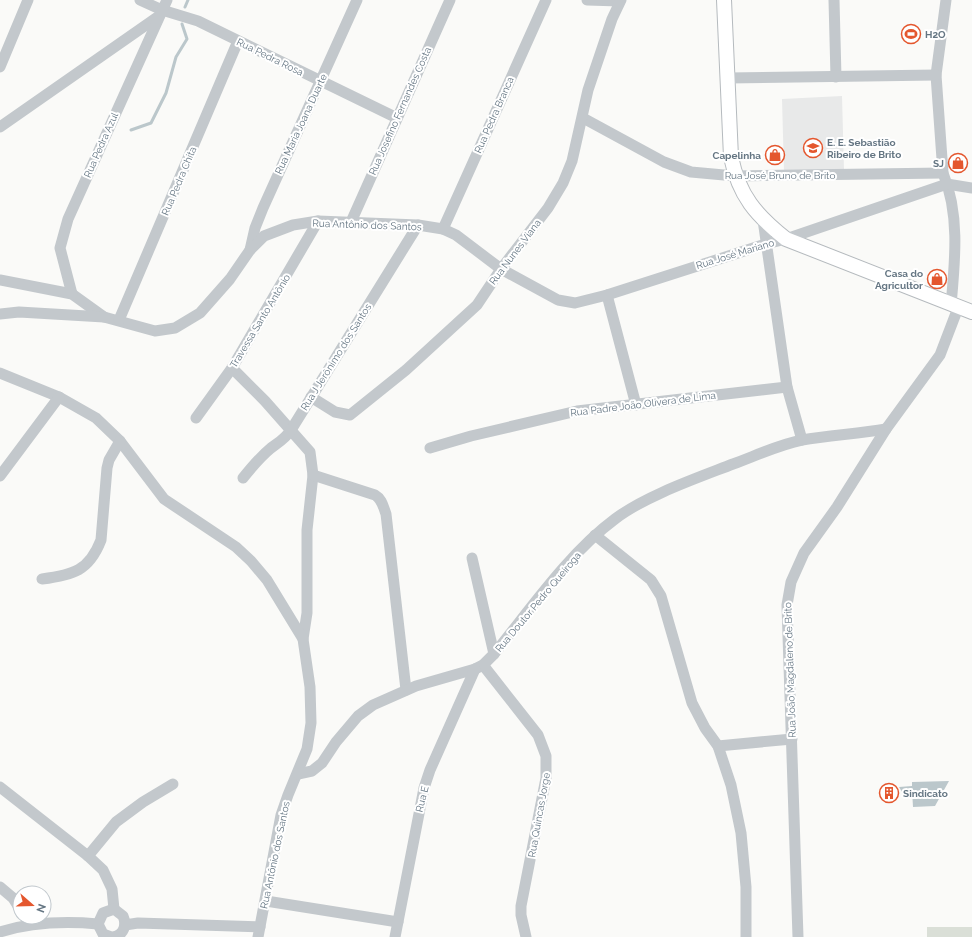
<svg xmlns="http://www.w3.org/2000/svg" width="972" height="937" font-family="Raleway,sans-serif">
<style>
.built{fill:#e8e9e9}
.green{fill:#dadfd7}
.water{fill:#bbc7cb}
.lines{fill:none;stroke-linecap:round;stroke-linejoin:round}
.stream{stroke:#bbc7cb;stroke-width:3}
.major-casing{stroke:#b5babe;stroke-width:16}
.minor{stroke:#c3c8cc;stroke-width:11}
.major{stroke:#fff;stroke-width:14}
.labels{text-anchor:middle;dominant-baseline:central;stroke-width:4;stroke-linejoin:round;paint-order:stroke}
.poi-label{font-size:10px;font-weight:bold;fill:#657683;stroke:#fff;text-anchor:start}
.street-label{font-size:10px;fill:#657683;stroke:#fff}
</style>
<rect width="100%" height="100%" fill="#fafaf8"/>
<polygon class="built" points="842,96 844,170 784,172 782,99"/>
<rect class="green" x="927" y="927" width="45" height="10"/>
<polygon class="water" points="949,781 935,806 913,807 912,790 902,792 899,787 912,786 912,782"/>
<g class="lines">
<g class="stream">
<polyline points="185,7 188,0"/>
<polyline points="131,130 151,123 166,93 176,57 187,39 182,24"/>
</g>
<g class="major-casing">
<path id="major" d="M724 0 731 157C739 196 756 215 786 239L972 312"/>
</g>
<g class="minor">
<polyline points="140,0 162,10 198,21 397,118"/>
<polyline points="587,0 620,1"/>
<polyline points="834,0 836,77"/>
<path d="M946 0 936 75 943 173C960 214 955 261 951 305"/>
<polyline points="0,67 28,0"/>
<polyline points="728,78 936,75"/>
<polyline points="583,118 664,162 691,172 735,176 943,173"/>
<polyline points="0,127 159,16"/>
<polyline points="763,220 787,387 802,440"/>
<polyline points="351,222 450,0"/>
<polyline points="443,229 546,0"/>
<polyline points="250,250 255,228 263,208 357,0"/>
<polyline points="0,280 72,294 104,317"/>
<polyline points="72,294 60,248 68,219 167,0"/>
<polyline points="607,295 636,405"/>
<polyline points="0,314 19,312 104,317 155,331 175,328 200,313 230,279 250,250 264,236 293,225 318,221 418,225 443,229 456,235 501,269 558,300 575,303 607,295 766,244 786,239 947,184 972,188"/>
<polyline points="119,320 238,41"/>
<polyline points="232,368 265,401 310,452 313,475 307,530 307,613 303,639"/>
<polyline points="0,373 59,397 96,418 120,441 164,499 236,547 251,561 267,580 303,639 310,687 311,723 307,749 288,795 281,815 258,937"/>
<polyline points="311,397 335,412 350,415 406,370 477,305 501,269 548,208 563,183 572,161 588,90 612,19 621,0"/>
<polyline points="196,418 232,368 318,221"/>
<polyline points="430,448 471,436 577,411 787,387"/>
<path d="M313 475 375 495C382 499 383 506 386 514L406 690"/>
<polyline points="0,476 59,397"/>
<path d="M243 478C251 468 260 457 271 448 279 442 285 439 291 430L418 225"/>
<polyline points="595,535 651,580 661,596 692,703 705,728 718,746 731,785 741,833 746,887 746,937"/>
<polyline points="472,558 494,654"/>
<path d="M42 579C73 575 89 571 101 540L107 468 109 460 120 441"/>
<polyline points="483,665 538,735 546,756 546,778 521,906 521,915 526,937"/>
<polyline points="718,746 792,739"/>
<path d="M298 774 312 771 322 763 336 742 358 716 373 705 416 686 475 669 483 665 494 654C530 610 569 553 615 519 645 496 697 478 733 464 755 456 778 445 802 440 829 435 858 434 886 429"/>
<polyline points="0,787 88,856 103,870 112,889 114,909"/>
<polyline points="88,856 116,822 143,802 173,784"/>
<polyline points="0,887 13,898 20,909"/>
<polyline points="266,901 398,922"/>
<polyline points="125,925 138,923 260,927"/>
<path d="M0 932C32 922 64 921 98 924"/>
<path d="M111 937 103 934 98 924 103 913 114 909 123 916C127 925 124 935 113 937"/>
<polyline points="395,937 424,788 430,770 475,669"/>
<polyline points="798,937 787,605 791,582 804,553 837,507 886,429 940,355 958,308"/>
</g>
<use href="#major" class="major"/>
</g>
<defs>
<g id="stadium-ring" transform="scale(1)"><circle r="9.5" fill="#fff" stroke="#e4572e" stroke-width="1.5"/><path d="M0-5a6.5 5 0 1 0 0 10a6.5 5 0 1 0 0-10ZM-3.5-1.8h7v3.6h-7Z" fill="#e4572e"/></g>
<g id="school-ring" transform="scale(1)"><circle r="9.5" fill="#fff" stroke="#e4572e" stroke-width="1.5"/><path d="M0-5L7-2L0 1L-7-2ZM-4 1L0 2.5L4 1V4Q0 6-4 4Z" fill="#e4572e"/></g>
<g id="shop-ring" transform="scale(1)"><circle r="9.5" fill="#fff" stroke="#e4572e" stroke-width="1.5"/><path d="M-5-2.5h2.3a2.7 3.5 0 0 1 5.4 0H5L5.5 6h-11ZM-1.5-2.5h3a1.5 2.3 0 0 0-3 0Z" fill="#e4572e"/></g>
<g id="building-ring" transform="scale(1)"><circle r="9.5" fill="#fff" stroke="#e4572e" stroke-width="1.5"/><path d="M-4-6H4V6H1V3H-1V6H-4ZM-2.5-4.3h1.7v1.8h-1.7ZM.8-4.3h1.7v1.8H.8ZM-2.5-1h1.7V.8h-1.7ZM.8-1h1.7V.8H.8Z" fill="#e4572e"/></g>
</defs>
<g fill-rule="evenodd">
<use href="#stadium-ring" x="911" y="34"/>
<use href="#school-ring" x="813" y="148"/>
<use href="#shop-ring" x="775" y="155"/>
<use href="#shop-ring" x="958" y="163"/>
<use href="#shop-ring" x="937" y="279"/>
<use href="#building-ring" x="889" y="793"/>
</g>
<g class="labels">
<g class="poi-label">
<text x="925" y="34">H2O</text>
<text x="827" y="142">E. E. Sebastião<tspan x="827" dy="12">Ribeiro de Brito</tspan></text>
<text x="761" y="155" text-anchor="end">Capelinha</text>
<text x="944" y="163" text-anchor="end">SJ</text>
<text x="923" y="273" text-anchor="end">Casa do<tspan x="923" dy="12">Agricultor</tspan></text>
<text x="903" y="793">Sindicato</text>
</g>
<g class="street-label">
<text transform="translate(270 57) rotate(26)">Rua Pedra Rosa</text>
<text transform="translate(400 111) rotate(-66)">Rua Josefino Fernandes Costa</text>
<text transform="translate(494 115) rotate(-66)">Rua Pedra Branca</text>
<text transform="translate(301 124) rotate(-65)">Rua Maria Joana Duarte</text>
<text transform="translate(101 145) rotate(-66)">Rua Pedra Azul</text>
<text x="780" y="175">Rua José Bruno de Brito</text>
<text transform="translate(179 181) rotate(-67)">Rua Pedra Chita</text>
<text transform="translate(367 225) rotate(2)">Rua Antônio dos Santos</text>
<text transform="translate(515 252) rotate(-53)">Rua Nunes Viana</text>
<text transform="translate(735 254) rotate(-17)">Rua José Mariano</text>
<text transform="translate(260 321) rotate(-59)">Travessa Santo Antônio</text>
<text transform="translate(336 357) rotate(-58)">Rua J Jerônimo dos Santos</text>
<text transform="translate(643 404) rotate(-7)">Rua Padre João Olivera de Lima</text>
<text transform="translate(538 602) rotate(-50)">Rua Doutor Pedro Queiroga</text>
<text transform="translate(790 670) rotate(-92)">Rua João Magdaleno de Brito</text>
<text transform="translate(422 799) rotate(-76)">Rua E</text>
<text transform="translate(539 815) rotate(-80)">Rua Quincas Jorge</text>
<text transform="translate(275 855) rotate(-78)">Rua Antônio dos Santos</text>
</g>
</g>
<g transform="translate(32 905) rotate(110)"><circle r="19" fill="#ffffff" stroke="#c1c8cd"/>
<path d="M0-3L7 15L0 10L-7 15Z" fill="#e4572e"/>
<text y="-6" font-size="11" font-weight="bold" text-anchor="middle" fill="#657683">N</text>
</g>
</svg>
